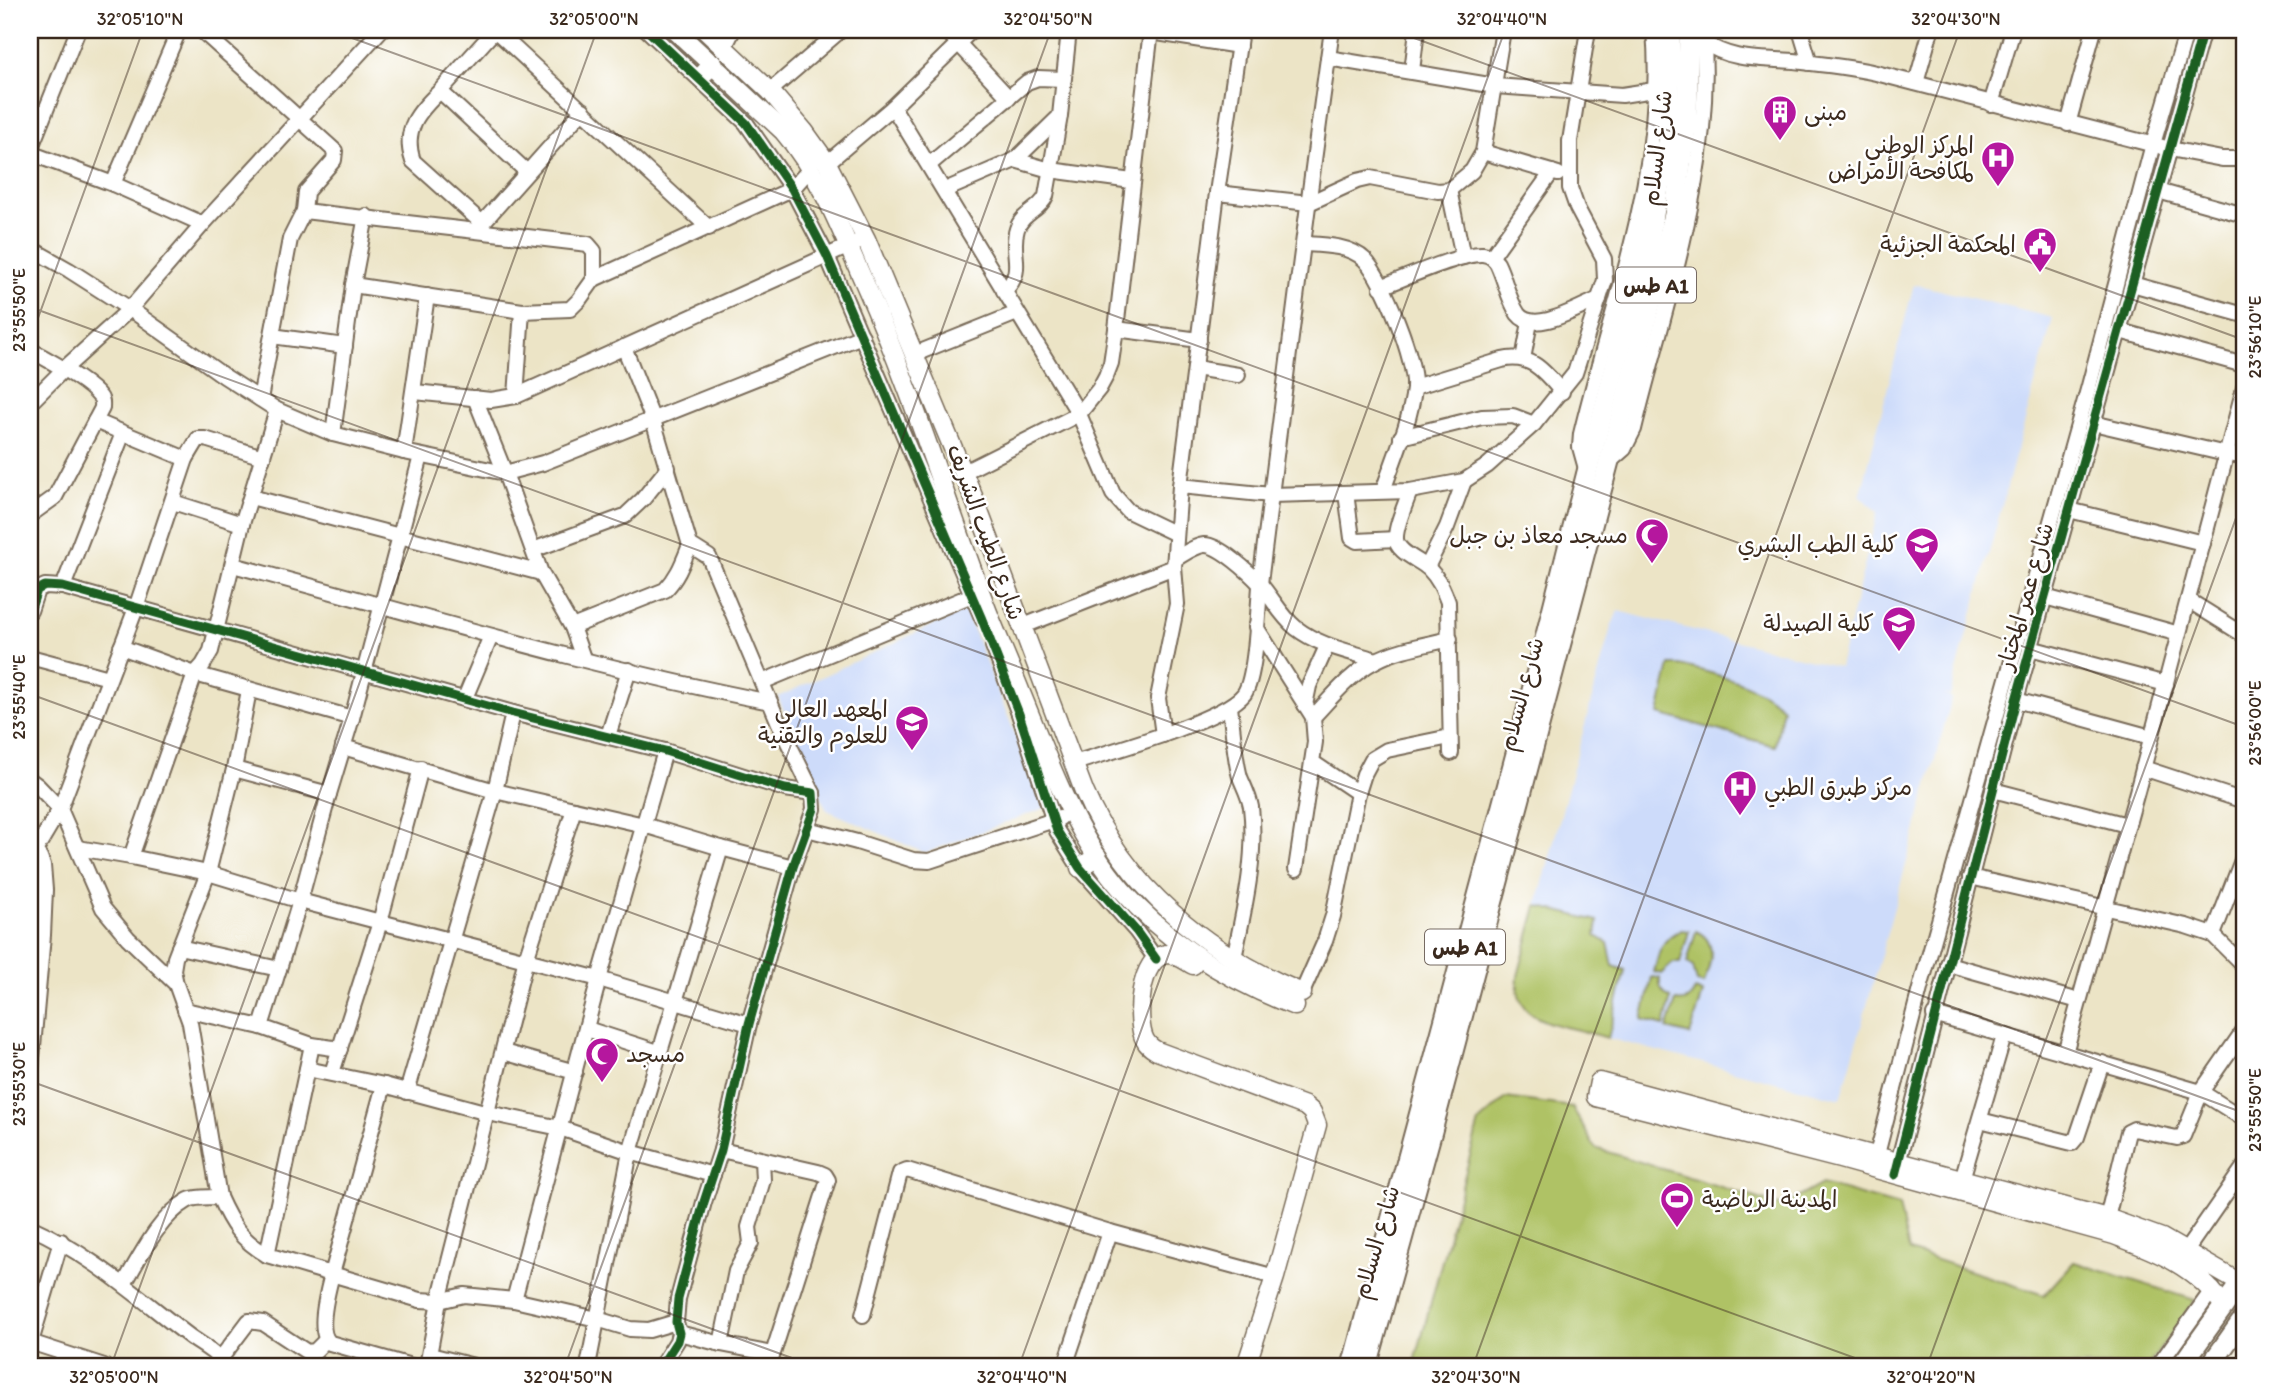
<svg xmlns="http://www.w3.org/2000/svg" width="2274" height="1396" font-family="Itim,'Playpen Sans Arabic',sans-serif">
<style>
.built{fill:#cddbfa}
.green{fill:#afc265;stroke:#757642;stroke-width:2}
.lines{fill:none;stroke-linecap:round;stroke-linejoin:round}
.minor-casing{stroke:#796b59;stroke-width:18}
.major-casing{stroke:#796b59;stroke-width:21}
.highway-casing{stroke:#796b59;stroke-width:23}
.minor{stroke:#fff;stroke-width:14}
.major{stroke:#fff;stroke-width:18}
.highway{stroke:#fff;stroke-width:19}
.cycleway-casing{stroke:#fff;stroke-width:13}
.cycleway{stroke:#1b5e20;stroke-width:9}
.ticks{fill:none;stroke:#3b2a1e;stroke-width:2;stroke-opacity:0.45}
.labels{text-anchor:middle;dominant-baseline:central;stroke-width:5;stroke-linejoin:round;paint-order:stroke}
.shield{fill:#fff;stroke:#766a62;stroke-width:2}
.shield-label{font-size:21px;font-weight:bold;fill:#3b2a1e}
.poi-label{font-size:23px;fill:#3b2a1e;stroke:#fff;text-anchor:end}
.street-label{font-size:23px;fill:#3b2a1e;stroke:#fff}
.neatline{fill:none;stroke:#3b2a1e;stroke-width:2.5}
.ticks-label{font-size:18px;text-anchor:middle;fill:#3b2a1e}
</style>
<rect width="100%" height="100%" fill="#fff"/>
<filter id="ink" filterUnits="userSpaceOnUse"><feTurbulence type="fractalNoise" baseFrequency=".0143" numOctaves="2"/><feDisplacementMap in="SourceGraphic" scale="14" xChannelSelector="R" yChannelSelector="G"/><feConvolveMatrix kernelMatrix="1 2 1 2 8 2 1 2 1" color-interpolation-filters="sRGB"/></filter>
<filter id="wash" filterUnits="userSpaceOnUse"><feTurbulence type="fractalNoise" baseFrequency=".00686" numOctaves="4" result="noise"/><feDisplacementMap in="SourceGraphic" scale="28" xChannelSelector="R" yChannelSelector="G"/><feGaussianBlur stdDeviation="1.57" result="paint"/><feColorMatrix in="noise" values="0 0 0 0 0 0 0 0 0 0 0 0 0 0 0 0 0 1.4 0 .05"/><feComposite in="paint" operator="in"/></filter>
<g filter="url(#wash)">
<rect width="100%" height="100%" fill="#ece4c6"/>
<g class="built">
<polygon points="1914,284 2053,318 1950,696 1943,695 1952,698 1841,1099 1542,1021 1527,1011 1523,1005 1517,987 1518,976 1611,627 1618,611 1839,667 1878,511 1860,497"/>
<polygon points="965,610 1045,808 925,853 827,810 778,697"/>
</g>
<g class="green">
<path d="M1670 665H1680C1717 675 1755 682 1783 708L1775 746 1659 714Z"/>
<path d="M1537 906 1598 921 1596 936 1608 943 1613 966 1625 970 1608 1038C1594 1034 1579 1030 1565 1027 1535 1019 1515 1012 1518 976Z"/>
<path d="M1682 930 1689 931 1680 963H1673L1661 974 1654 972C1659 953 1661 937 1682 930Z"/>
<path d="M1696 931C1719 941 1710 965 1704 984L1697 982 1693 967 1687 963Z"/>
<path d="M1652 977 1660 978C1659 988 1662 994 1671 998L1664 1026 1642 1020Z"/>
<path d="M1695 990 1703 993 1690 1035 1667 1029 1676 1001C1686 1003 1691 999 1695 990Z"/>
<polygon points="1506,1098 1572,1107 1595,1148 1782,1206 1822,1184 1899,1206 1909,1251 2044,1295 2074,1262 2195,1300 2148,1366 1414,1366 1479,1122"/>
</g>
</g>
<g filter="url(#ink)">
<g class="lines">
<g class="minor-casing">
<g id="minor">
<polyline points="201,30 335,151 334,160 306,192 304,211"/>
<polyline points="647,30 746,123 792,189 827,256 983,620"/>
<polyline points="946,30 1009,98"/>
<polyline points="1800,30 1810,63"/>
<polyline points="1151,32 1239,46"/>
<path d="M1704 42C1732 62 1762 58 1794 61 1822 64 1849 67 1876 73L2170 149 2222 159H2244"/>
<polyline points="724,48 733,30"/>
<polyline points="1328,58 1495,86 1622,95 1654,90"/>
<polyline points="1412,71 1417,30"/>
<polyline points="1916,83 1931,30"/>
<path d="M440 91C419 111 402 129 413 161L482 223"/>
<polyline points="770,91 841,30"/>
<polyline points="1991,104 2013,30"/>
<polyline points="893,107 1079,414 1113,494 1128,511 1176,534"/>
<polyline points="2068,124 2094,30"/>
<polyline points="30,150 78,30"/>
<polyline points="1483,152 1558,174"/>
<polyline points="30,153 113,184 203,224"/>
<polyline points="1015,160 1060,116"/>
<polyline points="827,163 893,107 972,30"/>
<polyline points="929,165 1027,82 1038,78 1063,79"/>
<polyline points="527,172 440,91 495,30 709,228"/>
<polyline points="113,184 179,30"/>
<polyline points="945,190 1015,160 1050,170 1132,181"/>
<polyline points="1449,190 1463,257"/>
<polyline points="2158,191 2244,215"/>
<polyline points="1217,193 1309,203 1357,181 1370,178 1438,191 1449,190 1472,171 1483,152 1503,30"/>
<polyline points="477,229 583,110"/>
<path d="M1304 244C1323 245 1350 245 1365 260 1383 278 1417 363 1414 389 1410 423 1394 458 1383 491"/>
<polyline points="30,248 69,270 130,309 224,376 277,410 333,434 404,452 505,473 543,463 862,336"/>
<polyline points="1492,256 1552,172"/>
<polyline points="2132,284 2244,315"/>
<polyline points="353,285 522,311 570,309 579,300 594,279 792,189 810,169"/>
<path d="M1381 287C1403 279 1463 252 1483 254 1490 255 1493 258 1497 263 1505 279 1508 299 1518 314 1534 335 1579 307 1599 299"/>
<path d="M1004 291C1027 270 1009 253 1017 229 1022 213 1040 210 1046 196L1060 116 1069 30"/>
<polyline points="1116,329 1199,340"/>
<polyline points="2120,331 2244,365"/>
<polyline points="272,336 345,346"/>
<polyline points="624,347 653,420 690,545 709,557 781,728 813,793"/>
<path d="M30 350C47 359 89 382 100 397 103 401 102 403 102 408L55 497 30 515"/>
<polyline points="915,354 1017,313"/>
<polyline points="1523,359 1530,322"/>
<polyline points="1195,368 1238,375"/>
<path d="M1414 387 1502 360C1531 353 1545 372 1562 392"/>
<polyline points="415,392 491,400 516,396 858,242"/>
<polyline points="516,396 522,311"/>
<polyline points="475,398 505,473 541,573 572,627 583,658"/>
<polyline points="260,399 290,239 304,211 588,244 594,251 594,279"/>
<polyline points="30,403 64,369 130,309 203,224 381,30"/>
<polyline points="95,421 186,459"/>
<polyline points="2093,423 2226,454 2244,456"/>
<polyline points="333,434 353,285 366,216"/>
<polyline points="1401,437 1482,417 1513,416 1534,424"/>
<polyline points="404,452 427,296"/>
<path d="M1608 463 1624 449 1634 429C1666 298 1715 166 1703 30"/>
<path d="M1587 472 1580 447 1581 434C1613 300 1666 170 1654 30"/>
<polyline points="962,473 1079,414 1099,389 1106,376 1111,363 1116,329 1151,30"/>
<polyline points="1180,486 1271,495 1410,491 1464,481 1487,466 1534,424 1575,373 1605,280 1604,259 1577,208 1570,188 1570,141 1588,30"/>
<path d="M1410 491C1406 503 1395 527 1396 539 1397 553 1420 560 1429 569 1439 579 1443 589 1448 602L1451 753"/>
<polyline points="1346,493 1352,538 1357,541 1396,539"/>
<polyline points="251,497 541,573"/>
<polyline points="173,502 242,524"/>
<polyline points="2069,510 2203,543"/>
<polyline points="533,550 625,516 643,499 668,468"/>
<path d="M1175 559C1184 554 1194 546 1204 545 1219 544 1251 574 1261 585 1273 599 1281 616 1296 628 1319 646 1348 651 1376 660"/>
<path d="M233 565C412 613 589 667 770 702"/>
<polyline points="1427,567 1447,527 1464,481"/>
<polyline points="63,587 123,433"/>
<polyline points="2045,597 2179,634"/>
<polyline points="2188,600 2244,635"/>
<polyline points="30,611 37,590 45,586 63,587 513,713 665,751 785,789 813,793 814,809 793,867 749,1024 721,1150 704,1202 678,1299 676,1322 679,1333 677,1341 661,1366"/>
<path d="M572 627 665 590C678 577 683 562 690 545"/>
<polyline points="1021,627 1174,567"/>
<polyline points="1256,627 1313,717 1315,742 1312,762 1358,793"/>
<polyline points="993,646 1019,714 1057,831 1080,868 1136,931 1156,959"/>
<polyline points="121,647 195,674 352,718"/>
<polyline points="2030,648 2166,684"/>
<polyline points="30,657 109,678"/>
<polyline points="762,682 972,595"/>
<polyline points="465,698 491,636"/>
<polyline points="2016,700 2151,737"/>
<polyline points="1305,705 1309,686 1327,646"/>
<path d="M1230 707C1233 730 1234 755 1240 777 1244 787 1249 796 1251 807 1257 857 1244 910 1234 958"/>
<path d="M1313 717C1332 697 1350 674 1375 661 1397 649 1425 645 1450 639"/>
<polyline points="1163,735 1158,698 1177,604 1174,567 1180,486 1217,193 1241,30"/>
<polyline points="608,736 629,670"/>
<polyline points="343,747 495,791 644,825 721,848 793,867"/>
<path d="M1074 763C1109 752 1224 720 1244 694 1257 676 1258 601 1261 575 1284 393 1306 211 1332 30"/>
<polyline points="2143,768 2244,801"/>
<polyline points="234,769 329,794"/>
<path d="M30 780 38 786 60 809 103 908 128 938 176 984 190 1023 219 1197C231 1224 241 1240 267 1255L420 1300 439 1301 464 1295 514 1300 597 1319 630 1329 649 1330 676 1322"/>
<polyline points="1993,790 2127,825"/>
<polyline points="807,829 857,842 913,860 929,861 1060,818"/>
<polyline points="78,848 131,857 208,873 300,901 599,979 749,1024"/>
<polyline points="30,849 35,851 60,809 136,608 186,459 198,439 205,439 263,457"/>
<polyline points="131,857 195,674 203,665 211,651 242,524 277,410"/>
<polyline points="1296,869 1312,762"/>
<polyline points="1970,877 2186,926 2213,935 2244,966"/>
<polyline points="2213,935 2244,855"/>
<polyline points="179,947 279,969"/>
<polyline points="1948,964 2079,1001"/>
<polyline points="176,984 173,970 175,958 208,873 234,769 249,690"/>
<polyline points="1302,993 1325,941 1333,916 1358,793 1364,774 1372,759 1387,750 1450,737"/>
<polyline points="185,1010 261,1027 312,1045 340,1049"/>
<polyline points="1934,1015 2201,1092 2244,1119"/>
<polyline points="261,1027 300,901 329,794 352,718 421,456"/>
<polyline points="587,1029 658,1052"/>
<polyline points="503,1052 575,1072"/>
<polyline points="2065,1053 2138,788 2244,388"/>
<polyline points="307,1069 384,1085 488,1113 560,1128 630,1152 713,1175"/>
<polyline points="332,1073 380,922 421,768"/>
<polyline points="30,1080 43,935 45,890 43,865 40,857 35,851"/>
<path d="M384 1085 332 1274C328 1290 316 1332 330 1343L411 1366"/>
<polyline points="407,1092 495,791 513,713"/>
<polyline points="1980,1120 2072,1143 2077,1137 2102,1063"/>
<polyline points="721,1150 818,1172 825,1175 828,1180 769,1366"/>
<polyline points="1874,1166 1921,985 2089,386 2153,144 2187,30"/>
<polyline points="1896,1171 2016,700 2203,30"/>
<polyline points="1962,1179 2004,1036"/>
<polyline points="2107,1218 2128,1132 2134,1129 2177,1138 2183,1136 2201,1092 2244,1030"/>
<path d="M30 1227C89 1253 138 1297 189 1336 201 1345 217 1352 225 1366"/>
<polyline points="2185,1252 2244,1167"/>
<polyline points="267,1255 312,1045"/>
<path d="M124 1284C140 1257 159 1217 187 1201 194 1196 210 1198 219 1197"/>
<polyline points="514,1300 599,979 665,751"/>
<polyline points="863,1315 900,1173 907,1170 1110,1232 1275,1277"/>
<polyline points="679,1333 721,1344 772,1354"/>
<polyline points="30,1342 104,1366"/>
<polyline points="31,1342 61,1241"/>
<polyline points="721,1344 736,1271 751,1243 749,1227 763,1180 762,1160"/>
<polyline points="430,1355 474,1366"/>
<polyline points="221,1358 249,1321 263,1323 307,1352 315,1351 326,1340"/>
<polyline points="427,1366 439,1301 526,959 574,809"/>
<polyline points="588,1366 630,1152 721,848"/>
<polyline points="1065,1366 1110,1232"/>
<polyline points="2158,1366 2213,1289"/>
</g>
</g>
<g class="major-casing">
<g id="major">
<path d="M675 30 783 131C820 174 842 232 865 284 912 390 946 501 987 610 998 638 1010 665 1021 693 1049 761 1073 833 1122 890 1169 944 1229 981 1295 1006"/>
<path d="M705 30 770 91 804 131 827 163 866 239 975 501 1084 791C1125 887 1206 953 1302 993"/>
<polyline points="700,77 714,64"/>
<polyline points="1080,868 1097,856"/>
<path d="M1193 965C1186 961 1177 954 1168 954 1139 955 1135 1022 1145 1040 1148 1046 1152 1048 1157 1051L1305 1106 1312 1112 1317 1125 1275 1277 1246 1366"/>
<path d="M2224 1306C2197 1267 2157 1251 2114 1235L1840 1159 1596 1097 1599 1082 2107 1218 2162 1238 2240 1283"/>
</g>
</g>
<g class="highway-casing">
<g id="highway">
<polyline points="1352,1366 1517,750 1587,472 1650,235 1669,136 1670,30"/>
<polyline points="1367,1366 1432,1131 1674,215 1687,122 1689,30"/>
<polyline points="2181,1366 2244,1278"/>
<polyline points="2210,1366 2244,1318"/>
</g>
</g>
<use href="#minor" class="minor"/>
<use href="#major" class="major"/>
<use href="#highway" class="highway"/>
<g class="cycleway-casing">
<g id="cycleway">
<polyline points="647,30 746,123 792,189 827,256 981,617 1019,714 1057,831 1080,868 1136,931 1156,959"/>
<polyline points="30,611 37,590 45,586 63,587 513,713 665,751 785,789 813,793 814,809 793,867 749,1024 721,1150 704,1202 678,1299 676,1322 679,1333 677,1341 661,1366"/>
<polyline points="1895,1175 2016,700 2203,30"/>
</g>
</g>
<use href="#cycleway" class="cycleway"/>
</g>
</g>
<path class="ticks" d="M330 30 2244 727M1392 30 2244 340M30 307 2244 1113M30 340 143 30M30 694 1877 1366M30 1081 814 1366M111 1366 597 30M565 1366 1051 30M1019 1366 1505 30M1473 1366 1960 30M1927 1366 2244 496"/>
<defs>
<g id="building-pin" transform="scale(1.75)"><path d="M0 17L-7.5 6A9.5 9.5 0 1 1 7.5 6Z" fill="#b5179e" stroke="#fff"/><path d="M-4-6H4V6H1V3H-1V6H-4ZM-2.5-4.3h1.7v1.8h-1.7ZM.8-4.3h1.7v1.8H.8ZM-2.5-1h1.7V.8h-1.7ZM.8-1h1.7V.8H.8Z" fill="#fff"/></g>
<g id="hospital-pin" transform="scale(1.75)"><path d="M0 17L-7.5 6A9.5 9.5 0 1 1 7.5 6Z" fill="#b5179e" stroke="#fff"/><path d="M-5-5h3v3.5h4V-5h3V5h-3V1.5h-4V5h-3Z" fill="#fff"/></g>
<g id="civic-pin" transform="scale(1.75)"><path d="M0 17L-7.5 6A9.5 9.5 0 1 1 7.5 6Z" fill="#b5179e" stroke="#fff"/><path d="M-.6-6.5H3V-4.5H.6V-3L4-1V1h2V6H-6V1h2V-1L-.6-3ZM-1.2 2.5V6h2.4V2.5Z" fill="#fff"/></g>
<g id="mosque-pin" transform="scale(1.75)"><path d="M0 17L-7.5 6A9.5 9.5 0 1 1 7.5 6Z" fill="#b5179e" stroke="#fff"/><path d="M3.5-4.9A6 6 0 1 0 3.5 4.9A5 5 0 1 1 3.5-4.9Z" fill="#fff"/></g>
<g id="university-pin" transform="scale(1.75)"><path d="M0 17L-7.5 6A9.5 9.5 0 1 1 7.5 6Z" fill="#b5179e" stroke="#fff"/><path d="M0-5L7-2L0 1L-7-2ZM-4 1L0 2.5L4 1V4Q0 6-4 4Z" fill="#fff"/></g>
<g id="stadium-pin" transform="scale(1.75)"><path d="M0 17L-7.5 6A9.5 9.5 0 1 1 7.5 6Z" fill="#b5179e" stroke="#fff"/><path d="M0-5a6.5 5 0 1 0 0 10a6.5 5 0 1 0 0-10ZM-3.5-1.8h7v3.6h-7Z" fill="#fff"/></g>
</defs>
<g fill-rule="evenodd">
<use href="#building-pin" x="1780" y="112"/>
<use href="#hospital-pin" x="1998" y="158"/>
<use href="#civic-pin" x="2040" y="244"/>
<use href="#mosque-pin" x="1652" y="535"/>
<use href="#university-pin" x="1922" y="544"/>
<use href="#university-pin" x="1899" y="623"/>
<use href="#university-pin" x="912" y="722"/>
<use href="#hospital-pin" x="1740" y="787"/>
<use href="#mosque-pin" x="602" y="1054"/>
<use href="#stadium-pin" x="1677" y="1199"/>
</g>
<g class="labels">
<g class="shield">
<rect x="1616" y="267.5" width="80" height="35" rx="5"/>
<rect x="1425" y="929.5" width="80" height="35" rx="5"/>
</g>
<g class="shield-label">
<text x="1656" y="285">طس A1</text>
<text x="1465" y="947">طس A1</text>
</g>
<g class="poi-label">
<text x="1804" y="112" text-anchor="start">مبنى</text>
<text x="1974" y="145">المركز الوطني<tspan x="1974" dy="26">لمكافحة الأمراض</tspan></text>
<text x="2016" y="244">المحكمة الجزئية</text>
<text x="1628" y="535">مسجد معاذ بن جبل</text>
<text x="1898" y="544">كلية الطب البشري</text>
<text x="1874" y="623">كلية الصيدلة</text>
<text x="888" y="709">المعهد العالي<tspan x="888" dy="26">للعلوم والتقنية</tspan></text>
<text x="1764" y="787" text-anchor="start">مركز طبرق الطبي</text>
<text x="626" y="1054" text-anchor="start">مسجد</text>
<text x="1702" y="1199" text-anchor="start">المدينة الرياضية</text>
</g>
<g class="street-label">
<text transform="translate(1657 148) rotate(-83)">شارع السلام</text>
<text transform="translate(986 532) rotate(70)">شارع الطيب الشريف</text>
<text transform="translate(2025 596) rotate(-74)">شارع عمر المختار</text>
<text transform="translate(1521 694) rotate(-75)">شارع السلام</text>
<text transform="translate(1376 1242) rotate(-74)">شارع السلام</text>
</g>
</g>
<rect width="2274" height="1396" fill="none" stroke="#fff" stroke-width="77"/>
<rect x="38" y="38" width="2198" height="1320" class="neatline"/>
<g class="ticks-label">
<text x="140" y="25">32°05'10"N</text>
<text x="594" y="25">32°05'00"N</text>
<text x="1048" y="25">32°04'50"N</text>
<text x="1502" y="25">32°04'40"N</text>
<text x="1956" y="25">32°04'30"N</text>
<text transform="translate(19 310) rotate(-90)" y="6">23°55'50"E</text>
<text transform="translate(2255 337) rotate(-90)" y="6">23°56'10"E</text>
<text transform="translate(19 697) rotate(-90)" y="6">23°55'40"E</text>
<text transform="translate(2255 723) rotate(-90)" y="6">23°56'00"E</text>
<text transform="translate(19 1084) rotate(-90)" y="6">23°55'30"E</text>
<text transform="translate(2255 1110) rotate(-90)" y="6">23°55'50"E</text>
<text x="114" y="1383">32°05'00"N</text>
<text x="568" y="1383">32°04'50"N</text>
<text x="1022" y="1383">32°04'40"N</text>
<text x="1476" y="1383">32°04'30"N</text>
<text x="1931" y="1383">32°04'20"N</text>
</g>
</svg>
